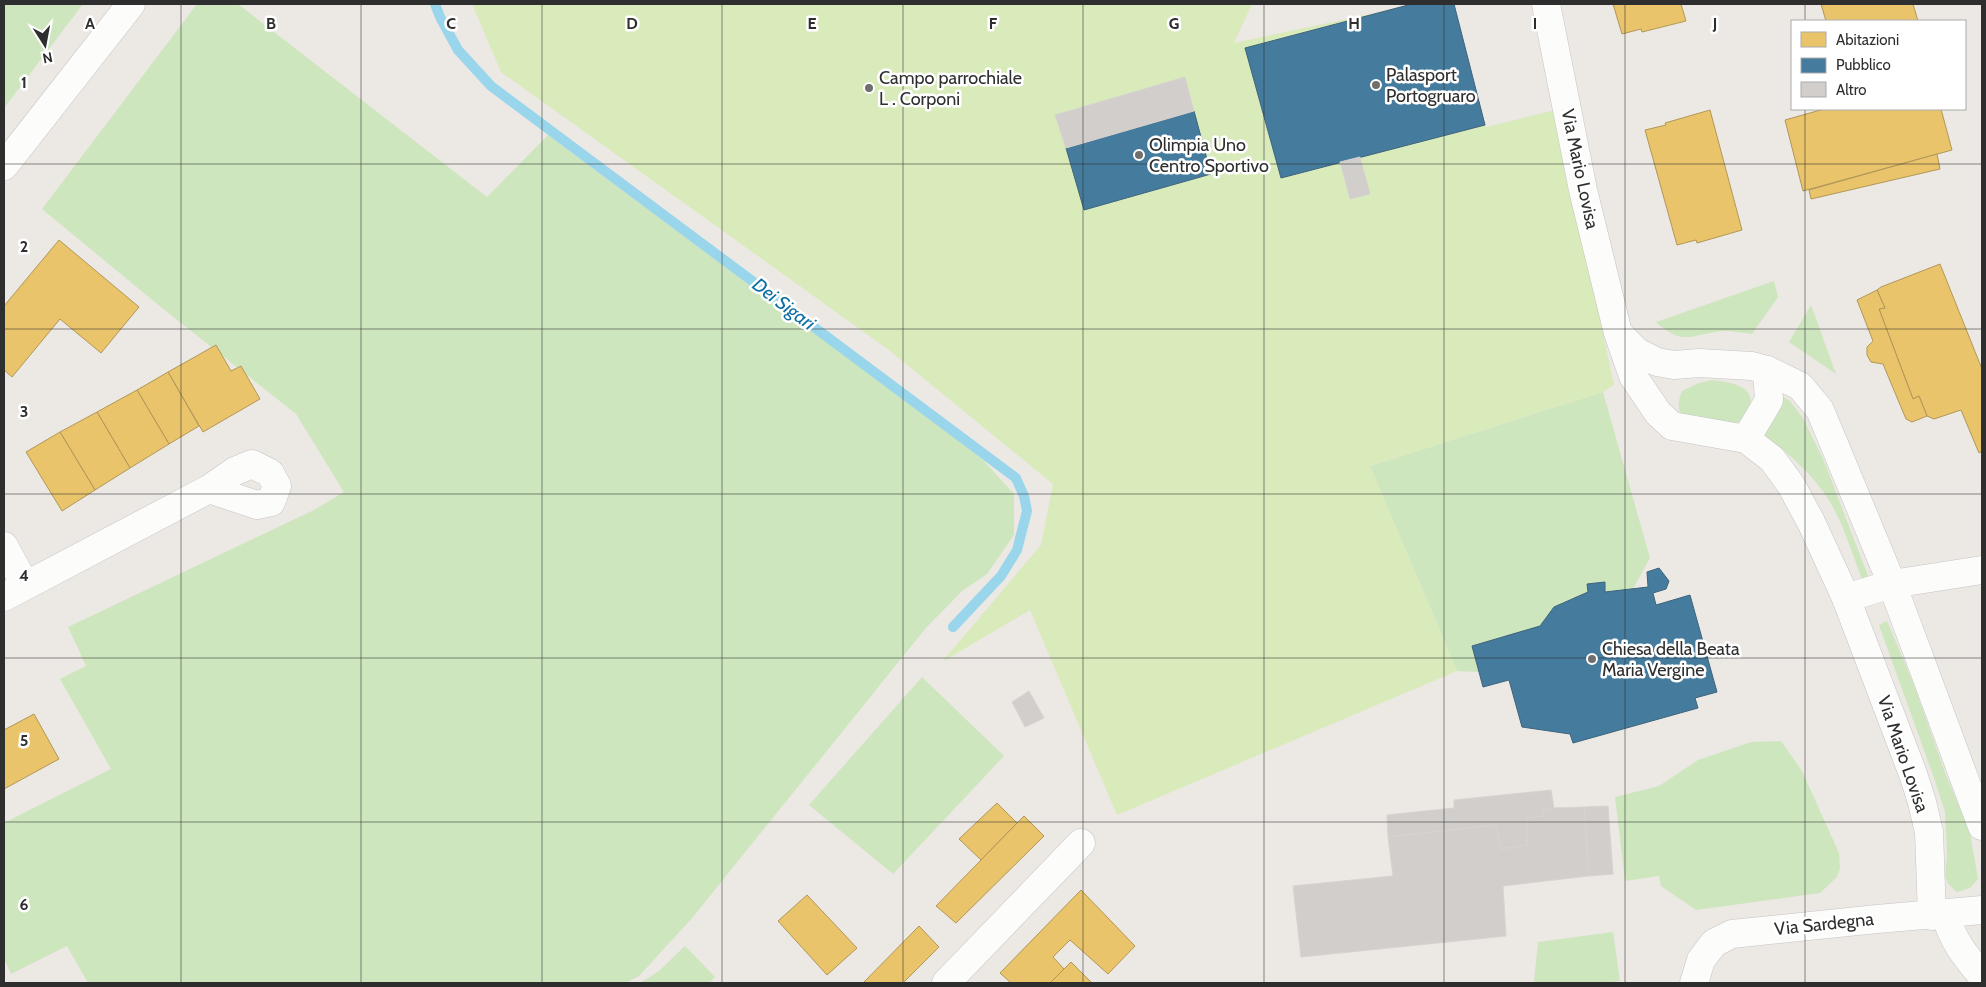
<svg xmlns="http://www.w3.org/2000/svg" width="1986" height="987" font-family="Cabin,sans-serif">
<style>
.green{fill:#cee6be}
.pitch{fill:#d9eabb}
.homes{fill:#e9c46a;stroke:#b19758}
.public{fill:#457b9d;stroke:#3e647c}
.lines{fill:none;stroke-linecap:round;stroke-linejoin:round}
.stream{stroke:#99d6ec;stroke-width:10}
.building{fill:#d1cecb;stroke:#d7d4d0}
.minor-casing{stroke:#c5c4c5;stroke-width:29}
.tertiary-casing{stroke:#c5c4c5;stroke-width:29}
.minor{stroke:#fcfcfb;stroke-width:28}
.tertiary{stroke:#fcfcfb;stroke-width:28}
.grid{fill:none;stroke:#2e2e2e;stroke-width:1;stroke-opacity:0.55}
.poi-dot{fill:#706f6e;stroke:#fff;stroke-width:2}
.labels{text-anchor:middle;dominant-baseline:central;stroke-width:5;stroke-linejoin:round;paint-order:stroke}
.poi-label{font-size:18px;fill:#2e2e2e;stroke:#fff;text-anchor:start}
.street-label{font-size:18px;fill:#2e2e2e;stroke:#fff}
.water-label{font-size:19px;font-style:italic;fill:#0d6fa3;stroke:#fff}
.grid-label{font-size:16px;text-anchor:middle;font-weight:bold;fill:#2e2e2e;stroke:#fff;stroke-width:5;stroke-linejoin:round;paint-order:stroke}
</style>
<rect width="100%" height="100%" fill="#ece8e4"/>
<g class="green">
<polygon points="4,4 83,4 4,108"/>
<polygon points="197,4 238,4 487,197 548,135 936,423 983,460 1014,494 1014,535 987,574 962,591 925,629 693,917 639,976 626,983 88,983 67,946 11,974 4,959 4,823 111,769 60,679 86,666 68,627 314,510 344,492 296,414 162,308 42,209"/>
<path d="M1774 281 1778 297 1752 334C1743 333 1733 331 1725 331 1692 333 1685 348 1656 322Z"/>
<polygon points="1811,305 1836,374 1789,342"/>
<path d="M1712 380C1728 382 1756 385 1750 407 1748 414 1746 419 1739 422 1726 427 1699 421 1685 420 1677 410 1677 403 1682 391L1699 383Z"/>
<polygon points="1603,392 1650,558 1633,589 1605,592 1604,582 1587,584 1588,592 1554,607 1540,626 1472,646 1479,672 1457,671 1370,466"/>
<path d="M1779 394 1790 401 1803 418 1824 461 1870 581 1863 582C1854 559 1847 535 1836 513 1819 478 1787 452 1757 429Z"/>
<polygon points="1887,621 1914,685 1946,775 1970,833 1978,879 1970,888 1957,892 1948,884 1945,876 1947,855 1945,812 1934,778 1879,625"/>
<polygon points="922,677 1004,756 893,874 809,805"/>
<polygon points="1781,741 1802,771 1839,853 1840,868 1837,877 1820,893 1696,910 1661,886 1659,876 1625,881 1615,797 1659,786 1698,760 1751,742"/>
<polygon points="1613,932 1620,981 1605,983 1524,983 1534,982 1538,942"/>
<polygon points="685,946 715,977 709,983 640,983 659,971"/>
</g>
<polygon class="pitch" points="472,4 1252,4 1234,43 1418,4 1449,4 1486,127 1555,110 1614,385 1603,392 1370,466 1457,671 1117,815 1030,610 942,662 1041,545 1053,484 889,350 501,72"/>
<g class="homes">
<polygon points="1613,4 1681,4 1686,21 1642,32 1641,29 1622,34"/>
<polygon points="1821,4 1913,4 1918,21 1826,21"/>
<polygon points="1824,109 1941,109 1952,150 1803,191 1785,120"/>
<polygon points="1710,110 1742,230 1697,243 1696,240 1677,245 1645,130 1666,125 1665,123"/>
<polygon points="1937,154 1940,169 1811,199 1809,190"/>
<polygon points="59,240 139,307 101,353 60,319 12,377 4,370 4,306"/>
<polygon points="1940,264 1982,369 1982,451 1979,453 1961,410 1934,419 1927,416 1919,396 1913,399 1879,309 1885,308 1877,290 1881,287"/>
<polygon points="1877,290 1885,308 1879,309 1913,399 1919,396 1927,416 1912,422 1906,419 1883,364 1871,362 1867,355 1867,347 1873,341 1857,300"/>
<polygon points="216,345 231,371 241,366 260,399 203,432 168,372"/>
<polygon points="168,372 199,426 169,444 137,390"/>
<polygon points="137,390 169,444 130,468 97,412"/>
<polygon points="97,412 130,468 95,490 60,432"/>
<polygon points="60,432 95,490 62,511 26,452"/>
<polygon points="34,714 59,759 4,789 4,730"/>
<polygon points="997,803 1017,823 981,860 959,839"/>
<polygon points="1024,816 1044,836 956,923 936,906"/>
<polygon points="1081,890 1135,946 1108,974 1070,940 1053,957 1064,969 1050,983 1011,983 1000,973"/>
<polygon points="807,895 857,948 827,975 778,921"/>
<polygon points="919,926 939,947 903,983 863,983"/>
<polygon points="1071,962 1092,983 1050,983"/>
</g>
<g class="public">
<polygon points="1412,4 1454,4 1485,125 1281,178 1245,48"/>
<polygon points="1194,111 1211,174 1084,210 1066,148"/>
<polygon points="1659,568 1669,581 1666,589 1653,593 1656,605 1690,595 1717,692 1695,698 1698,708 1573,743 1570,734 1522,727 1509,680 1483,687 1472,646 1540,626 1554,607 1588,592 1587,584 1605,582 1605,592 1648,587 1647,572"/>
</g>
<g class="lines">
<polyline class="stream" points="435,4 440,17 458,50 491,86 1016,478 1024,496 1027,511 1017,550 1001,576 953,627"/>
</g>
<g class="building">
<polygon points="1185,77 1194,111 1066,148 1055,115"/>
<polygon points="1360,157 1370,194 1350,199 1340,162"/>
<polygon points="1029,691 1044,718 1025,727 1012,702"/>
<polygon points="1551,790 1554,808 1543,811 1543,816 1527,818 1527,845 1501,849 1496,825 1388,837 1387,815 1454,808 1454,800"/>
<polygon points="1608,806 1613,874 1589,876 1584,807"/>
<polygon points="1584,807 1589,876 1503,886 1506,936 1301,957 1293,886 1393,876 1388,837 1496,825 1501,849 1527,845 1527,818 1543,816 1543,811 1554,808"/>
</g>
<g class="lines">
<g class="minor-casing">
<g id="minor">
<polyline points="1546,4 1583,190 1618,333 1633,376 1658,413 1672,426 1746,439 1772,459 1791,485 1811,522 1846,598 1913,774 1922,802 1929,832 1932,916"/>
<polyline points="4,166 131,4"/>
<polyline points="1619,334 1637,352 1657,362 1674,365 1699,363 1752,366 1767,370 1800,386 1820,410 1892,584 1982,826"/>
<polyline points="1746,439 1769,400 1767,370"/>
<polyline points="4,546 25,585"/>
<polyline points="4,597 209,489 235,471 252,464 270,473 277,486 271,502 257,505 209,489"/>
<polyline points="1846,598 1892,584 1982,570"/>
<path d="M1945 914C1953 941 1965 956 1982 976"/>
<polyline points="946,983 1081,843"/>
</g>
</g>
<g class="tertiary-casing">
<polyline id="tertiary" points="1694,983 1701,960 1714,943 1732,934 1877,919 1982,910"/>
</g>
<use href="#minor" class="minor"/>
<use href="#tertiary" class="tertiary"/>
</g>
<path class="grid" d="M181 4V983M361 4V983M542 4V983M722 4V983M903 4V983M1083 4V983M1264 4V983M1444 4V983M1625 4V983M1805 4V21M1805 109V983M4 164H1982M4 329H1982M4 494H1982M4 658H1982M4 822H1982"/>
<g class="poi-dot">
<circle cx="1376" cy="85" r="5"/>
<circle cx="869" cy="88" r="5"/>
<circle cx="1139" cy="155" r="5"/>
<circle cx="1592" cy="659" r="5"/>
</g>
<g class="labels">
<g class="poi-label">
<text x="1386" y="75">Palasport<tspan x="1386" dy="21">Portogruaro</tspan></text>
<text x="879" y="78">Campo parrochiale<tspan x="879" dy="21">L . Corponi</tspan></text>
<text x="1149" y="145">Olimpia Uno<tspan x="1149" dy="21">Centro Sportivo</tspan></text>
<text x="1602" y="649">Chiesa della Beata<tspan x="1602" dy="21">Maria Vergine</tspan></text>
</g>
<g class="street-label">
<text transform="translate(1580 169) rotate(78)">Via Mario Lovisa</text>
<text transform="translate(1903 754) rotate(71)">Via Mario Lovisa</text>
<text transform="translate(1824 924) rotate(-6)">Via Sardegna</text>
</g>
<g class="water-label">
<text transform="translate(784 304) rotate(37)">Dei Sigari</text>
</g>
</g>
<g class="grid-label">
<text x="90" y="29">A</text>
<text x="271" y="29">B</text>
<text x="451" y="29">C</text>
<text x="632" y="29">D</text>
<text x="812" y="29">E</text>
<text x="993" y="29">F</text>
<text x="1174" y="29">G</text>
<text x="1354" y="29">H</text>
<text x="1535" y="29">I</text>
<text x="1715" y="29">J</text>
<text x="24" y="88">1</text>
<text x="24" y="252">2</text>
<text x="24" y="417">3</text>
<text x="24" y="581">4</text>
<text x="24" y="746">5</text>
<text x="24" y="910">6</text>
</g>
<rect width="1986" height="987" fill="none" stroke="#2e2e2e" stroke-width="10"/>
<rect x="1791" y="20" width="175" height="90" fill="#ffffff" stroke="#ababab"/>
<rect x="1801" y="32" width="25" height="15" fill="#e9c46a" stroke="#ababab"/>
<text x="1836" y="45" font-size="15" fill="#2e2e2e">Abitazioni</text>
<rect x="1801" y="58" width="25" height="15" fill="#457b9d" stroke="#ababab"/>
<text x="1836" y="70" font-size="15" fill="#2e2e2e">Pubblico</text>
<rect x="1801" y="82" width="25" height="15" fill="#d1cecb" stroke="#ababab"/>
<text x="1836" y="95" font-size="15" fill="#2e2e2e">Altro</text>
<g transform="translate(45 45) rotate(169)" stroke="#ffffff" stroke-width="4" paint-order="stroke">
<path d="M0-4L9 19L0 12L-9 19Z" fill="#2e2e2e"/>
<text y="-8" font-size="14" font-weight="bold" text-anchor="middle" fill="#2e2e2e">N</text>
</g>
</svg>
